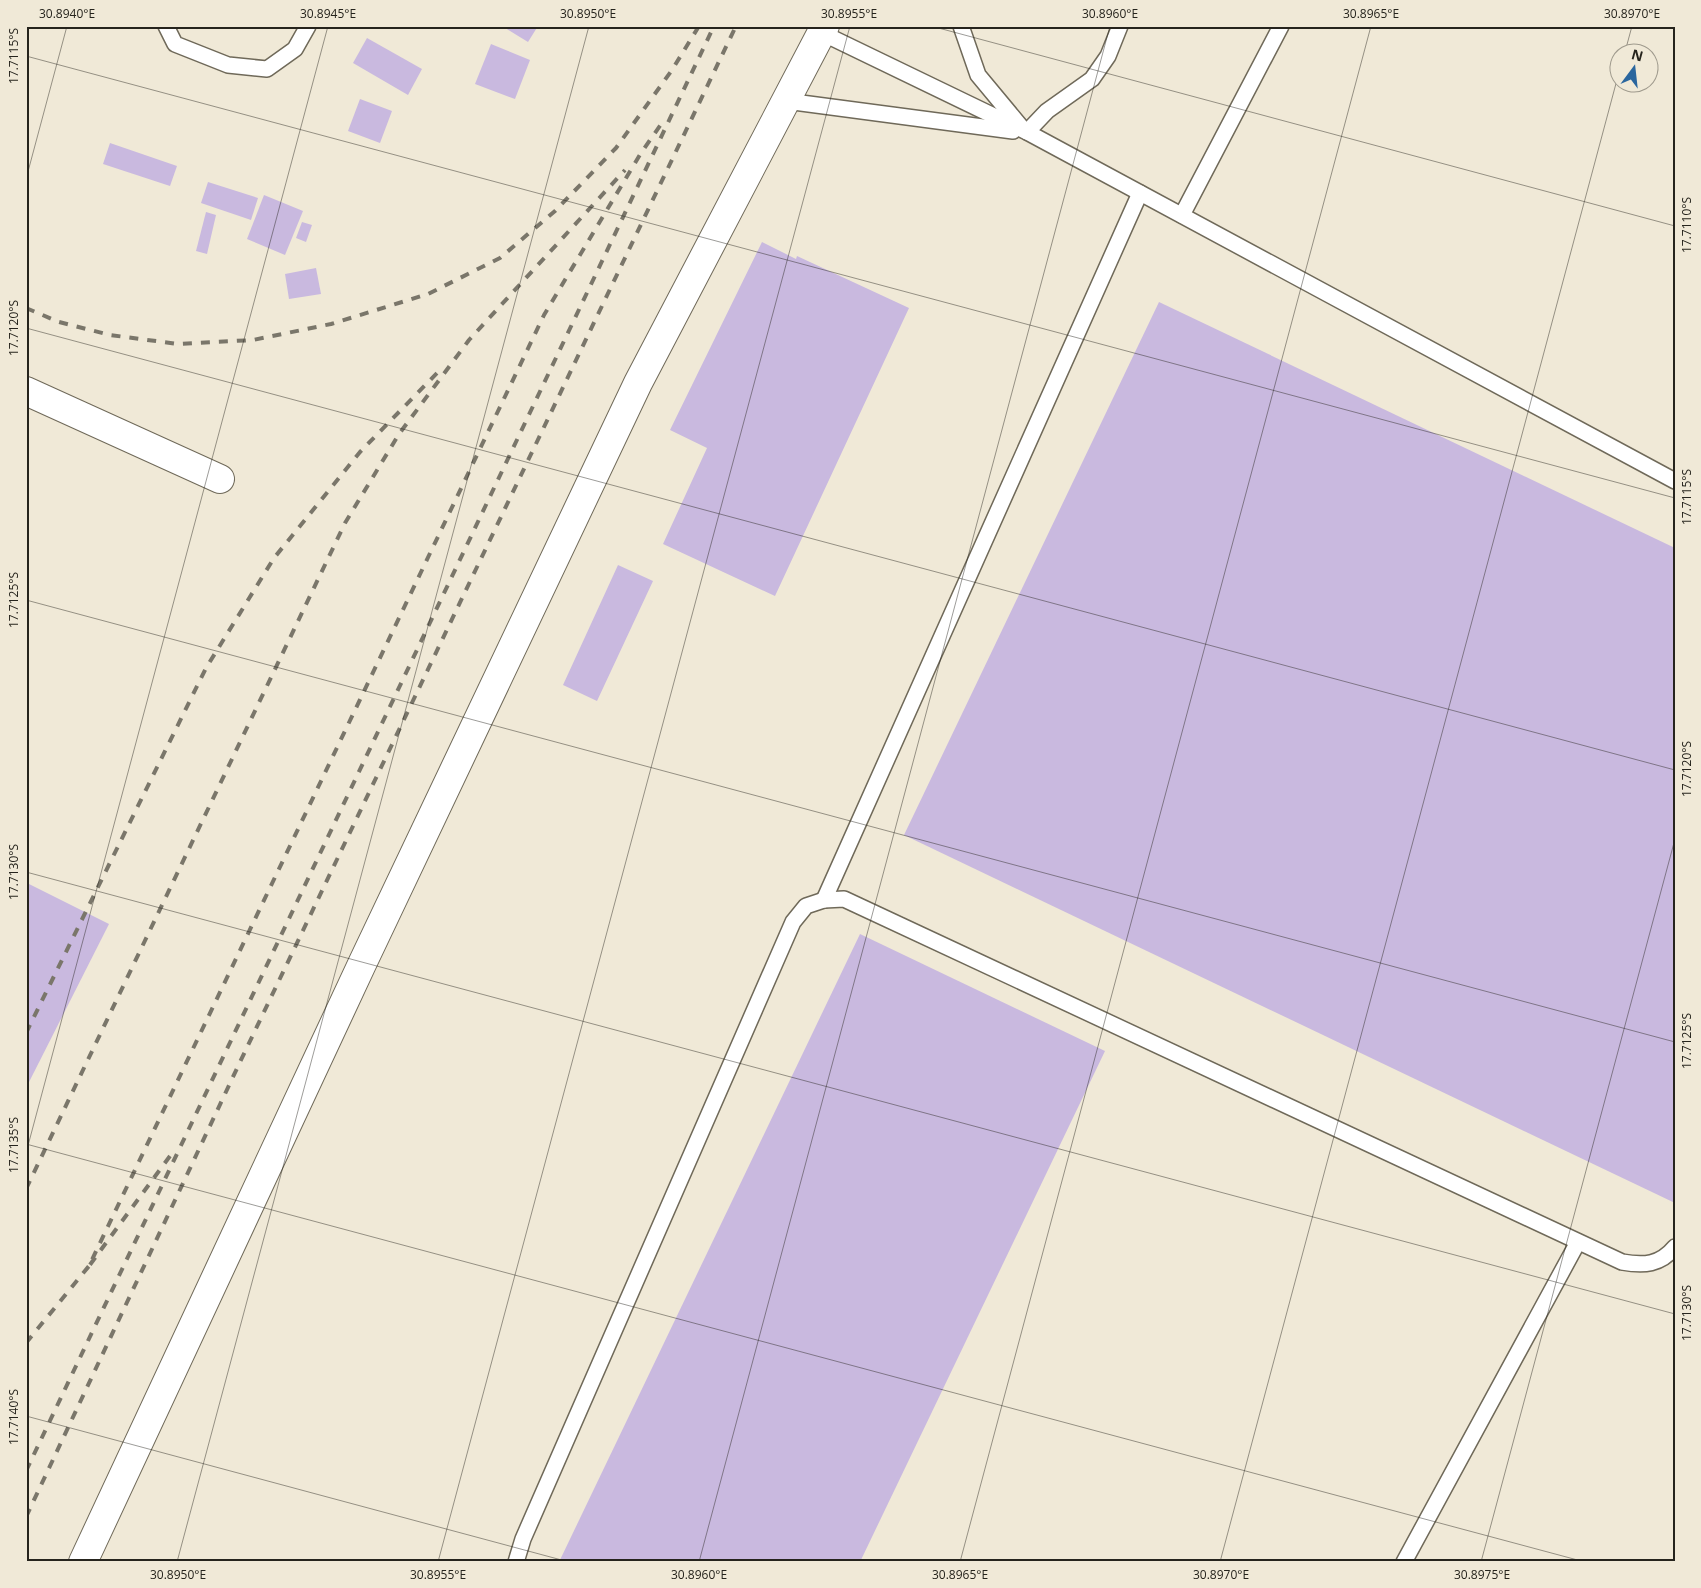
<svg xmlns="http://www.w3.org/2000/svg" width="1701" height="1588" font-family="'Open Sans',sans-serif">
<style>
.building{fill:#c9b9df}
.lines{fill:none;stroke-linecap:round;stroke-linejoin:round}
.lane-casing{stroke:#6f6959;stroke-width:18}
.street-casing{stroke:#6f6959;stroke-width:30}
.lane{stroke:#fff;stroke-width:15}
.street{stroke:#fff;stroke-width:28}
.rail{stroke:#7a766a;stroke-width:4;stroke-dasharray:9 9;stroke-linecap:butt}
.ticks{fill:none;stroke:#26241d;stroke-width:1;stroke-opacity:0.45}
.neatline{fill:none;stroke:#26241d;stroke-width:2}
.ticks-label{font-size:12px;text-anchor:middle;fill:#26241d}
</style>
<rect width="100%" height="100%" fill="#f0e9d7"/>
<g class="building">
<polygon points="502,26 538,26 528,42"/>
<polygon points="367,38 422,69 408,95 353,63"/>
<polygon points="491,44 530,60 515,99 475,84"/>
<polygon points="360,99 392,111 380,143 348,131"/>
<polygon points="110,143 177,166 170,186 103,164"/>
<polygon points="208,182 258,198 251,220 201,203"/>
<polygon points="264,195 303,211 285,255 247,239"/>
<polygon points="206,212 216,215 207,254 196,251"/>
<polygon points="302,222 312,225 306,242 296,238"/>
<polygon points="762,242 796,259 797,256 909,308 775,596 663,544 707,448 670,430"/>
<polygon points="316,268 321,294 289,299 285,274"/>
<polygon points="1159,302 1675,548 1675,1203 904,835"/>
<polygon points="618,565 653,581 597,701 563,685"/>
<polygon points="27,883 109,924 26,1088 26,886"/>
<polygon points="860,934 1105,1051 860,1562 559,1562"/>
</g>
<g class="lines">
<g class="lane-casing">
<g id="lane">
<polyline points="166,26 175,44 228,65 267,69 295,49 308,26"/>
<polyline points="961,26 978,75 1022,128"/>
<polyline points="822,33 1027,132 1675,481"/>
<polyline points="786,101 1013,131"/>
<polyline points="1027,132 1047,111 1092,79 1108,56 1120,26"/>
<polyline points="1182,215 1281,26"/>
<polyline points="824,900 1140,193"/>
<path d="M516 1562 523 1539 793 922 806 906 824 900 844 899 1622 1262C1644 1266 1660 1265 1675 1247"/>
<polyline points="1404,1562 1578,1242"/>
</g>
</g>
<g class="street-casing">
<g id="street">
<polyline points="26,391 220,479"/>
<polyline points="83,1562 362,964 638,383 825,26"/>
</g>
</g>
<use href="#lane" class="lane"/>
<use href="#street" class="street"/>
<g class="rail">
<polyline points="26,308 59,322 110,335 178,344 253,340 331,324 428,294 500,258 555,211 616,148 672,70 699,26"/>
<polyline points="26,1033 206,668 274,558 360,452 438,372"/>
<polyline points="170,1156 89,1266 544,315 641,153 664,120"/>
<polyline points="26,1189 345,523 399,434 469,340 625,170"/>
<polyline points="26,1343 89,1266"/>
<polyline points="26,1471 714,26"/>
<polyline points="26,1517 240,1062 736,26"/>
</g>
</g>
<path class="ticks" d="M931 26 1675 226M1625 52 1632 26M26 56 1675 498M26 179 67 26M26 328 1675 770M26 600 1675 1042M26 872 1675 1314M26 1144 1585 1562M26 1153 328 26M26 1416 569 1562M177 1562 589 26M438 1562 850 26M699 1562 1110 26M960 1562 1371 26M1220 1562 1618 76M1481 1562 1675 839"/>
<rect width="1701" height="1588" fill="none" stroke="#f0e9d7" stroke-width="55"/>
<g transform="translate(1634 68) rotate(15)"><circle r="24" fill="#f0e9d7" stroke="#9f9a8d"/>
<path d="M0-4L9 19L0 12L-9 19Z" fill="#2a669e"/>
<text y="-8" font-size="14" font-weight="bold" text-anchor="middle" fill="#26241d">N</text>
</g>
<rect x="28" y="28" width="1646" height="1532" class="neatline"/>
<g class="ticks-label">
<text x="67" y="18">30.8940°E</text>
<text x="328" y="18">30.8945°E</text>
<text x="588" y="18">30.8950°E</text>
<text x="849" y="18">30.8955°E</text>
<text x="1110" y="18">30.8960°E</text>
<text x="1371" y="18">30.8965°E</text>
<text x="1632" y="18">30.8970°E</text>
<text transform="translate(14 56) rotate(-90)" y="4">17.7115°S</text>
<text transform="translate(1687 225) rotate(-90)" y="4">17.7110°S</text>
<text transform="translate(14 328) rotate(-90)" y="4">17.7120°S</text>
<text transform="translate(1687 497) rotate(-90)" y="4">17.7115°S</text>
<text transform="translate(14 600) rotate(-90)" y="4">17.7125°S</text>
<text transform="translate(1687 769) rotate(-90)" y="4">17.7120°S</text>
<text transform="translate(14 872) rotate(-90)" y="4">17.7130°S</text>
<text transform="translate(1687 1041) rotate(-90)" y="4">17.7125°S</text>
<text transform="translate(14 1145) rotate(-90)" y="4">17.7135°S</text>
<text transform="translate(1687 1313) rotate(-90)" y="4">17.7130°S</text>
<text transform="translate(14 1417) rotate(-90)" y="4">17.7140°S</text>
<text x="178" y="1579">30.8950°E</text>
<text x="438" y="1579">30.8955°E</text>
<text x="699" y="1579">30.8960°E</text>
<text x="960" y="1579">30.8965°E</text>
<text x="1221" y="1579">30.8970°E</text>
<text x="1482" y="1579">30.8975°E</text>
</g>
</svg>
